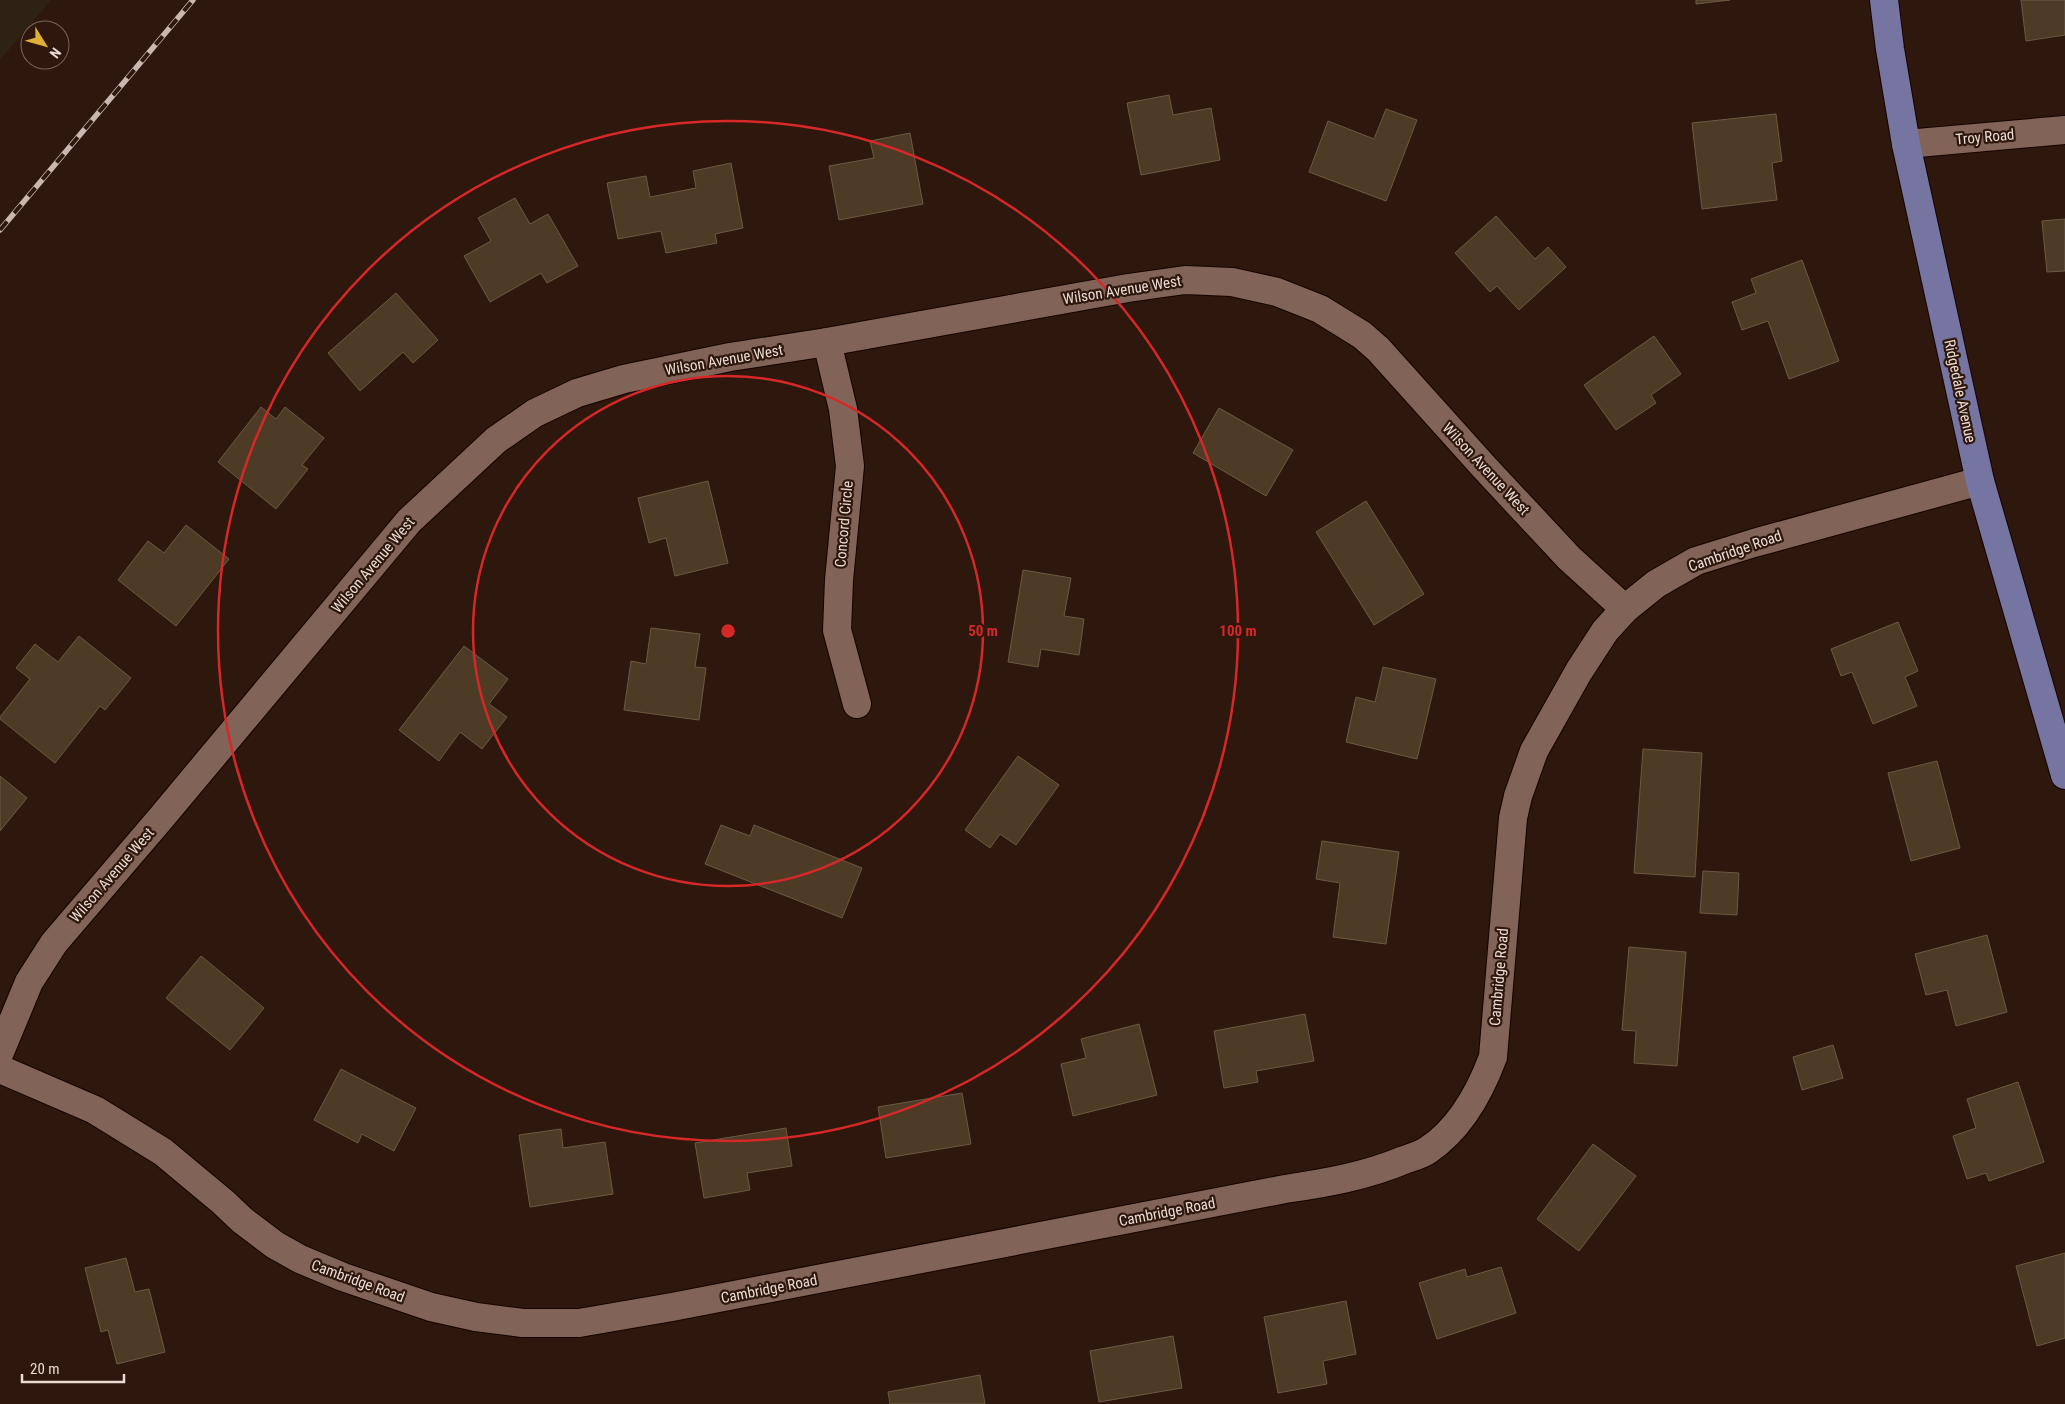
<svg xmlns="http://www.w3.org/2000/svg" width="2065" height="1404" font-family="'Roboto Condensed',sans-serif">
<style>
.industrial{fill:#2e2214}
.building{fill:#4d3b26;stroke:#6d5a44}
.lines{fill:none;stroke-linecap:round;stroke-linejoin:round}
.minor-casing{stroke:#150300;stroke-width:30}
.major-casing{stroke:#150300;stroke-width:30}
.minor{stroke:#816457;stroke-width:28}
.major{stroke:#7674a0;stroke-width:28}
.rail-casing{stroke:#c9b8af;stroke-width:5.5}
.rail{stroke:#2e170c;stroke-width:4;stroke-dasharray:11;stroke-linecap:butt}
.ring{fill:none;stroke:#d62828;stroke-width:2.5}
.labels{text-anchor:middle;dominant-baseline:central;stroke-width:4.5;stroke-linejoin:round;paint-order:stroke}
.street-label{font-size:15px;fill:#ebdbd3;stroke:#2e170c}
.centre{fill:#d62828;stroke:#2e170c;stroke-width:2.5}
.ring-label{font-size:15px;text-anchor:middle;font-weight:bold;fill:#d62828;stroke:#2e170c;stroke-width:4.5;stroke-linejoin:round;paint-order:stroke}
</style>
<rect width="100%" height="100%" fill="#2e170c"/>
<polygon class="industrial" points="0,0 51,0 0,60"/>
<g class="building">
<polygon points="1696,0 1730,0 1696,4"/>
<polygon points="2021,0 2065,0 2065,35 2026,41"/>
<polygon points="1169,95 1173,115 1211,108 1220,160 1141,175 1127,103"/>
<polygon points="1386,109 1417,120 1386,201 1309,172 1328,121 1374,139"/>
<polygon points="1776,114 1782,161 1772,163 1777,200 1702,209 1692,123"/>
<polygon points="910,133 923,204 839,220 829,166 874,158 870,141"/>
<polygon points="731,163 743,228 715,234 717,243 666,253 661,231 618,239 607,183 646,176 650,197 696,188 693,171"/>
<polygon points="515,198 530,224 548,214 578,266 547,283 541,273 490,302 464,256 491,241 478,218"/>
<polygon points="1496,216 1535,259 1548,247 1566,267 1519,310 1497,286 1490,292 1455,253"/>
<polygon points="2065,219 2065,271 2047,272 2042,221"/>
<polygon points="1802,260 1839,361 1789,379 1768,321 1742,330 1732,302 1756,293 1751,279"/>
<polygon points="396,293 438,340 413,363 403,352 360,391 328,353"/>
<polygon points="1654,336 1681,374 1651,395 1656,403 1616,430 1584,385"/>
<polygon points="261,407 276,419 285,407 324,438 302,465 308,469 276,509 218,462"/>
<polygon points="1219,408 1293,450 1266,496 1193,453"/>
<polygon points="708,481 728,563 675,576 666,538 649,543 638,498"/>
<polygon points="1366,501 1424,594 1374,625 1316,532"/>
<polygon points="186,525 229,559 176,626 118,580 148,541 164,553"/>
<polygon points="1023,570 1071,578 1064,616 1084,619 1079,655 1041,649 1038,667 1008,662"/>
<polygon points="1898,622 1918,671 1905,677 1917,706 1873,724 1852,672 1841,676 1831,649"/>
<polygon points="651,628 700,634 695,667 706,668 699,720 624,710 631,661 646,664"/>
<polygon points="79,636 131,678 105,710 100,706 55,763 0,719 0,717 30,679 16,668 35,644 58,662"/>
<polygon points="464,646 508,679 489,704 507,717 482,749 460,732 439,761 399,730"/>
<polygon points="1383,667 1436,679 1417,759 1346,742 1356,697 1375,702"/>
<polygon points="1643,749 1702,753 1695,877 1634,873"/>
<polygon points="1018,756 1059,785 1016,845 1000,834 990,848 965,830"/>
<polygon points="1937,761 1960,848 1911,861 1888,773"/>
<polygon points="0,776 27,798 0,831"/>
<polygon points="721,825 750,836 754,825 862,868 842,918 705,864"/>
<polygon points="1322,841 1399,852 1386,944 1333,937 1340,883 1316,879"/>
<polygon points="1703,871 1739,873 1737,915 1700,913"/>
<polygon points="1987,935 2007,1012 1956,1026 1947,990 1926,995 1915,954"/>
<polygon points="1629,947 1686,952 1677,1066 1634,1063 1636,1031 1622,1030"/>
<polygon points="201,956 264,1008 230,1050 166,998"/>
<polygon points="1305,1014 1314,1061 1256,1071 1258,1082 1224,1088 1214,1031"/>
<polygon points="1139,1024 1157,1095 1073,1116 1061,1064 1086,1058 1081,1039"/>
<polygon points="1833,1045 1843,1078 1802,1090 1793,1057"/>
<polygon points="341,1069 416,1108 394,1151 362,1134 358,1143 314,1120"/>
<polygon points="2018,1082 2044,1162 1989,1181 1986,1173 1967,1179 1953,1136 1976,1128 1967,1099"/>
<polygon points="962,1093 971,1144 886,1158 878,1107"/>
<polygon points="786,1128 792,1166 747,1173 750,1190 704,1198 695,1143"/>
<polygon points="561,1129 563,1148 605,1142 613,1194 530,1207 519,1135"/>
<polygon points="1593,1144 1636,1176 1579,1251 1537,1219"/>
<polygon points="2065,1253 2065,1338 2037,1346 2016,1266"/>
<polygon points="126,1258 135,1292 149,1289 165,1352 117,1364 108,1330 101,1332 85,1268"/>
<polygon points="1501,1267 1516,1313 1437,1339 1419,1283 1465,1269 1467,1277"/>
<polygon points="1346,1301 1356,1354 1323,1361 1327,1384 1278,1393 1264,1317"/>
<polygon points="1173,1336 1182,1388 1099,1402 1090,1351"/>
<polygon points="980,1375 985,1404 890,1404 888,1392"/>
</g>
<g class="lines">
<g class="minor-casing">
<g id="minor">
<polyline points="1906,144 2065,130"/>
<polyline points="827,342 843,409 850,466 839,580 837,630 857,704"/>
<polyline points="0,1052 29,982 54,943 161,818 409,521 496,440 535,413 577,393 624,379 730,357 827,342 1128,288 1185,280 1232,282 1277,292 1320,309 1362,335 1378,349 1485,468 1569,558 1625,609"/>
<path d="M0 1069 95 1110 163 1152 223 1202 242 1220 275 1245 300 1259 343 1277 431 1307 476 1317 523 1323H579L672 1307 1285 1189C1326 1183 1366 1176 1404 1160 1412 1157 1421 1155 1428 1150 1461 1128 1480 1092 1493 1057L1513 818 1518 796 1534 751 1579 671 1605 631 1625 609 1656 584 1696 561 1754 543 1980 481"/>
</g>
</g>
<g class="major-casing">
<polyline id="major" points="1884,0 1890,49 1906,144 1980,481 2065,775"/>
</g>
<use href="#minor" class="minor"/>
<use href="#major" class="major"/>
<g class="rail-casing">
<polyline id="rail" points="0,230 193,0"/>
</g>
<use href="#rail" class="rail"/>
</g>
<g class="ring">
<circle cx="728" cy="631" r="255"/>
<circle cx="728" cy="631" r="510"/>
</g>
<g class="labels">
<g class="street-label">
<text transform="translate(1985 137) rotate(-5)">Troy Road</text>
<text transform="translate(1122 290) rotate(-9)">Wilson Avenue West</text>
<text transform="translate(724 360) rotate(-10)">Wilson Avenue West</text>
<text transform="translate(1960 391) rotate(78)">Ridgedale Avenue</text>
<text transform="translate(1486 469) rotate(47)">Wilson Avenue West</text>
<text transform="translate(844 524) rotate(-85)">Concord Circle</text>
<text transform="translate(1735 551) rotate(-19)">Cambridge Road</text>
<text transform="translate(373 565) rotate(-50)">Wilson Avenue West</text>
<text transform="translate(112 875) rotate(-49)">Wilson Avenue West</text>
<text transform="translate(1499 977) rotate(-85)">Cambridge Road</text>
<text transform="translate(1167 1212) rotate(-11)">Cambridge Road</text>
<text transform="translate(358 1281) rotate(20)">Cambridge Road</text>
<text transform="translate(769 1289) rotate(-11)">Cambridge Road</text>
</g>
</g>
<circle cx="728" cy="631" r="8" class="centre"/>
<g class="ring-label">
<text x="983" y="636">50 m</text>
<text x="1238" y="636">100 m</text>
</g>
<g transform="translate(45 45) rotate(127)"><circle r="24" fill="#2e170c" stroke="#7a655c"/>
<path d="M0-4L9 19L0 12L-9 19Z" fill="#e0b034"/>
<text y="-8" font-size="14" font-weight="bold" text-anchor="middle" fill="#ebdbd3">N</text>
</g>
<path d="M22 1374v8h102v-8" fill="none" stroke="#ebdbd3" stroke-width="2.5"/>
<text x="30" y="1374" font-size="15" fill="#ebdbd3" stroke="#2e170c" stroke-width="4" paint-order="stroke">20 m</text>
</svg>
